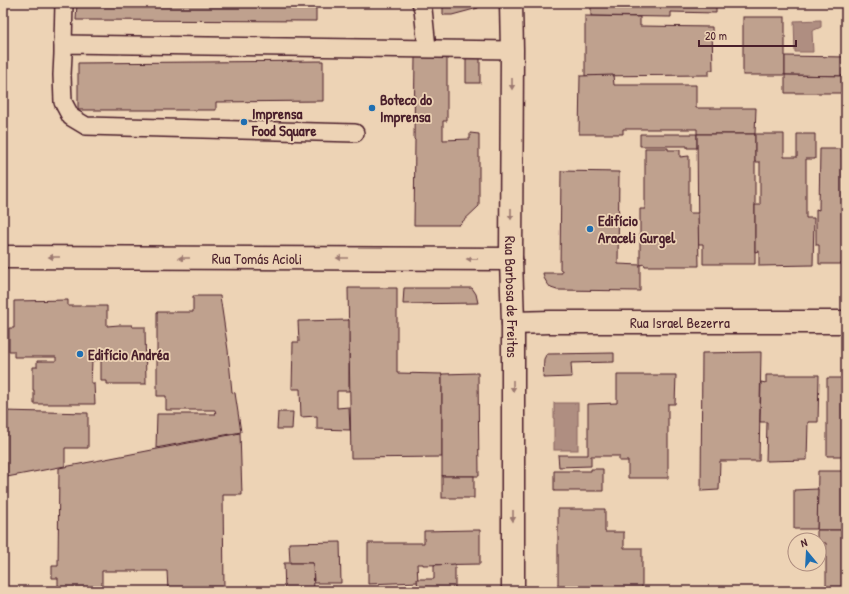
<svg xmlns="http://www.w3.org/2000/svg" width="849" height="594" font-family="'Patrick Hand',sans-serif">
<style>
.water{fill:#af8e81;stroke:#87625f}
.building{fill:#bfa18e;stroke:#4a1f2b}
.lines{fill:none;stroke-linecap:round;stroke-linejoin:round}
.service-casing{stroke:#4a1f2b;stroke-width:20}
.minor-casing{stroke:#4a1f2b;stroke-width:25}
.service{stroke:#edd3b5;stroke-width:17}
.minor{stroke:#edd3b5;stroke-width:22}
.oneway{fill:#9c7970}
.poi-dot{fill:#1f6fb2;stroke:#edd3b5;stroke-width:1.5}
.labels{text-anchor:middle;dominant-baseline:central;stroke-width:3.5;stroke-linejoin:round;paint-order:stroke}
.poi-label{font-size:15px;font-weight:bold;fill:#4a1f2b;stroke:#edd3b5;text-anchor:start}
.street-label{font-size:15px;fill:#4a1f2b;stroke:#edd3b5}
</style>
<rect width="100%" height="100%" fill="#edd3b5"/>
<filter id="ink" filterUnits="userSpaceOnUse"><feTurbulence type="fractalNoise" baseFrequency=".025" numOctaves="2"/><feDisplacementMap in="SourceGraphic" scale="8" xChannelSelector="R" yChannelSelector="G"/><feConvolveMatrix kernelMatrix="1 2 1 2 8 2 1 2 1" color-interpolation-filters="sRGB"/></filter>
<g filter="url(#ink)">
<g class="water">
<polygon points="821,20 821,27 812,31 813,52 795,52 794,21"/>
<rect x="554" y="403" width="24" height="47"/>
</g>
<g class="building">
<polygon points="77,3 316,3 316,21 76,20"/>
<polygon points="443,3 480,3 480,4 478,8 452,15 443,15"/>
<polygon points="591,3 716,3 716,13 671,12 671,17 591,16"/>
<polygon points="585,16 640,17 640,26 712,27 713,70 709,70 709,75 585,76"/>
<rect x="743" y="17" width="42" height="58"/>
<polygon points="785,56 846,57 846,76 785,75"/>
<polygon points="415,57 447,57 447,121 443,121 443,140 470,139 470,133 479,134 479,206 459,225 414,225 415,140 414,139"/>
<rect x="466" y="58" width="14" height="25"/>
<polygon points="323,61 323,101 216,102 216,110 78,110 78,63"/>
<polygon points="613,75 614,85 696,85 696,108 756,108 755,134 697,134 697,129 623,129 623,134 579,134 580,76"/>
<polygon points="785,75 846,76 846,99 845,99 845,93 785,93"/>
<polygon points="640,134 697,134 697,148 687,148 687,146 640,146"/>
<polygon points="697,134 755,134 755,264 703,264 703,244 698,244"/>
<polygon points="755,134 784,134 784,157 797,157 797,134 815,134 815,159 806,159 806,218 814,218 813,265 759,266 759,251 755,252 755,205 760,205 760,162 755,162"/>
<polygon points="645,148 668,148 668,150 680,150 680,157 689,156 689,213 698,213 699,266 645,266 644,264 640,265 640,209 645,209"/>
<polygon points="820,149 843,149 842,157 846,157 846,264 819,264 819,245 816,245 816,209 819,210"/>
<polygon points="561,171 619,172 618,264 640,265 640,291 557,290 551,288 547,283 544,278 543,273 562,273 562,270 560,270"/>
<polygon points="348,288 397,288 397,373 442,374 442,457 351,458"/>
<polygon points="404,288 472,288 476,294 478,303 403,304"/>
<polygon points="193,296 220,296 228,350 232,392 235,393 241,432 156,448 157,414 216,414 215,410 166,410 166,396 157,396 157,312 193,312"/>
<polygon points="68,300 68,306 107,306 107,326 119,325 132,325 132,327 145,327 146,384 107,384 107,381 101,381 101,360 92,361 91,383 94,383 95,404 34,404 34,390 33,390 33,367 37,367 37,361 56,361 56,357 14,357 14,351 9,351 9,328 14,328 14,301"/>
<polygon points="349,320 349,391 337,391 337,408 349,407 350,430 317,429 317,416 301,417 300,389 292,389 293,342 299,342 298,321"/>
<polygon points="761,352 759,461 720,461 719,490 701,491 702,353"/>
<polygon points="614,353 614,362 571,363 572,377 543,378 544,359 546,355 548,354"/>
<polygon points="478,373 479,476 442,476 442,374"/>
<polygon points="617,375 676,375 675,404 668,404 668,478 628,478 628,461 619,461 619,456 591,456 591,466 559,467 558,455 588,455 588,404 617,403"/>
<polygon points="766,375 819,375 818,422 808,422 807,460 766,461 767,422 760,422 761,382 766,383"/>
<polygon points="827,378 843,378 843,385 846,385 846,461 842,461 842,456 827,456"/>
<polygon points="3,411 88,413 88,448 65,448 65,466 7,477 3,475"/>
<polygon points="278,412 293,412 292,429 277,429"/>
<polygon points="240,433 242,495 223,495 224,591 168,591 167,571 102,571 102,591 58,591 58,578 52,578 52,566 58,566 59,468"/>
<polygon points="591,469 603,469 603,491 554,491 554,471 591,471"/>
<polygon points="818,471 846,471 846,530 817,530"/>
<rect x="442" y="476" width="32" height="22"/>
<polygon points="818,489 817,529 794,529 794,490"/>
<polygon points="558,509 605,509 605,532 624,532 624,548 642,548 642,591 594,591 594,589 558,589"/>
<polygon points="474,530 480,530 480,564 423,565 423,564 417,564 418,582 368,584 368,543 424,543 424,531"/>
<polygon points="817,530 846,530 846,591 826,591 826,543 819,543 819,540 817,540"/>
<polygon points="340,542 341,583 314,583 313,563 290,563 289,543"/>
<polygon points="284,563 313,563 314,591 285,591"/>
<polygon points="455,564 455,591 418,591 417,579 434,579 434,565"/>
</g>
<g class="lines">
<g class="service-casing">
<g id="service">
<polyline points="421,3 423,9 427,48"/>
<polyline points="63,44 64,3"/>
<polyline points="355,133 86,126 71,117 63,102 62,75 63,54 63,44 512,50"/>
</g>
</g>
<g class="minor-casing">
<g id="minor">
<path id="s1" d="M511 3 512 50 511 259 513 323V591"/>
<path id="s2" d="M3 257 511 259"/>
<path id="s3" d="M513 323 550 322H846"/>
</g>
</g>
<use href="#service" class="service"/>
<use href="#minor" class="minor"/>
</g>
<defs><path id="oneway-solid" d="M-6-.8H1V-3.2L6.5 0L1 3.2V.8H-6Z"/></defs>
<g class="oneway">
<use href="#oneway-solid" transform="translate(512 84) rotate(90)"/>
<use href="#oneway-solid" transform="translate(511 214) rotate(90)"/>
<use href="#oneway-solid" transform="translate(54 257) rotate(-180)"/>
<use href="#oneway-solid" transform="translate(184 258) rotate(-180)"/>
<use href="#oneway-solid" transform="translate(342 258) rotate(-180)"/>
<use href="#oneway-solid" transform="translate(472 259) rotate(-180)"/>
<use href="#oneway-solid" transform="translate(513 386) rotate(90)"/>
<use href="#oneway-solid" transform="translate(513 516) rotate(90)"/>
</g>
</g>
<g class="poi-dot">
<circle cx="372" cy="108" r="4"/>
<circle cx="244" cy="122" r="4"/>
<circle cx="590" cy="229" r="4"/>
<circle cx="80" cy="354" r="4"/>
</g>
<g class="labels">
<g class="poi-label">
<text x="380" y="99">Boteco do<tspan x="380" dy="17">Imprensa</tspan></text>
<text x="252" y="113">Imprensa<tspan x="252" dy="17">Food Square</tspan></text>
<text x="598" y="220">Edifício<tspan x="598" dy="17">Araceli Gurgel</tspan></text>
<text x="88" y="354">Edifício Andréa</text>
</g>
<g class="street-label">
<text stroke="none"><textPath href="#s2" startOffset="254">Rua Tomás Acioli</textPath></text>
<text stroke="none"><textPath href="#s1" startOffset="294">Rua Barbosa de Freitas</textPath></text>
<text stroke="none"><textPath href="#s3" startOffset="167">Rua Israel Bezerra</textPath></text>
</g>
</g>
<rect width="849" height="594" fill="none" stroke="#edd3b5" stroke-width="16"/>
<rect x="8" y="8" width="833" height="578" fill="none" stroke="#4a1f2b" stroke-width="1.5" filter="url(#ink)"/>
<g transform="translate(807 552) rotate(342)"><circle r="19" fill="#edd3b5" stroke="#ac8b7e"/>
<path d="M0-3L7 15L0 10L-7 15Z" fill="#1f6fb2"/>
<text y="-6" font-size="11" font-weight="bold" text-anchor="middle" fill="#4a1f2b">N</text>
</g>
<path d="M699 40v6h97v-6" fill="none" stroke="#4a1f2b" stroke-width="2"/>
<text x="705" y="40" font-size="12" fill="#4a1f2b" stroke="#edd3b5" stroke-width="3" paint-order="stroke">20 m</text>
</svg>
